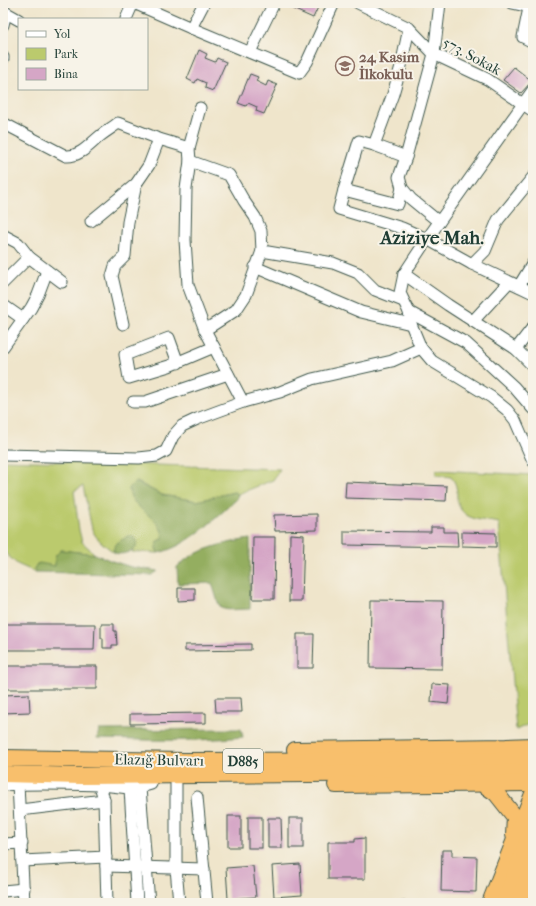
<svg xmlns="http://www.w3.org/2000/svg" width="536" height="906" font-family="'IM FELL French Canon',serif">
<style>
.green{fill:#bbca6d;stroke:#6d8450}
.forest{fill:#94ae60;stroke:#5a764a}
.building{fill:#d5a6c6}
.lines{fill:none;stroke-linecap:round;stroke-linejoin:round}
.minor-casing{stroke:#3e564b;stroke-width:13}
.highway-casing{stroke:#3e564b;stroke-width:18}
.minor{stroke:#fff;stroke-width:11}
.highway{stroke:#f8bf6c;stroke-width:16}
.labels{text-anchor:middle;dominant-baseline:central;stroke-width:4;stroke-linejoin:round;paint-order:stroke}
.shield{fill:#f7f3e8;stroke:#60746a;stroke-width:1}
.shield-label{font-size:14px;font-weight:bold;fill:#1f3d34}
.street-label{font-size:15px;fill:#1f3d34;stroke:#f7f3e8}
.education-label{font-size:15px;font-weight:bold;fill:#785e54;stroke:#f7f3e8;text-anchor:start}
.district-label{font-size:19px;font-weight:bold;fill:#1f3d34;stroke:#f7f3e8}
</style>
<rect width="100%" height="100%" fill="#f7f3e8"/>
<filter id="ink" filterUnits="userSpaceOnUse"><feTurbulence type="fractalNoise" baseFrequency=".025" numOctaves="2"/><feDisplacementMap in="SourceGraphic" scale="8" xChannelSelector="R" yChannelSelector="G"/><feConvolveMatrix kernelMatrix="1 2 1 2 8 2 1 2 1" color-interpolation-filters="sRGB"/></filter>
<filter id="wash" filterUnits="userSpaceOnUse"><feTurbulence type="fractalNoise" baseFrequency=".012" numOctaves="4" result="noise"/><feDisplacementMap in="SourceGraphic" scale="16" xChannelSelector="R" yChannelSelector="G"/><feGaussianBlur stdDeviation="0.9" result="paint"/><feColorMatrix in="noise" values="0 0 0 0 0 0 0 0 0 0 0 0 0 0 0 0 0 1.4 0 .05"/><feComposite in="paint" operator="in"/></filter>
<g filter="url(#wash)">
<rect width="100%" height="100%" fill="#efe5cb"/>
<g class="green">
<path d="M3 460 280 469 273 480 238 494 234 492 197 501 162 495 137 482 163 533V539L156 548 158 553 131 552 136 547 113 549 115 553C106 546 96 540 92 529L83 486 74 491 79 530 82 542 95 554 61 550 55 566 34 568 35 572 17 564 3 551Z"/>
<path d="M436 470 533 475V722L516 730 499 523C482 519 460 522 457 498 457 490 457 484 451 477L436 475Z"/>
</g>
<g class="forest">
<path d="M136 482 162 495 197 501 234 492 238 494 237 499C214 519 189 546 158 553L156 548 157 541 163 539C164 516 128 510 129 487Z"/>
<path d="M128 536H133L137 542 136 547C130 553 123 555 115 553L113 550 117 543Z"/>
<path d="M250 539V609C216 610 222 614 212 583L178 584 177 567C195 549 224 543 250 539Z"/>
<polygon points="61,550 95,554 112,561 131,567 158,571 152,575 35,572 34,568 39,563 55,566 55,556"/>
<path d="M241 729 243 737C194 742 145 740 97 739L99 730Z"/>
</g>
<g id="blocks">
<g class="building">
<polygon points="287,3 320,3 313,18 286,6"/>
<polygon points="199,50 207,54 205,58 215,62 217,58 226,62 213,91 205,88 206,83 197,79 195,83 187,79"/>
<polygon points="514,67 532,81 521,93 503,80"/>
<polygon points="250,74 258,77 256,81 266,86 268,81 277,85 264,114 256,111 257,107 248,103 246,106 238,103"/>
<polygon points="346,482 447,486 446,501 345,498"/>
<polygon points="317,514 317,530 275,531 274,515"/>
<polygon points="431,527 444,527 444,532 457,532 458,547 344,545 344,531 431,532"/>
<polygon points="462,532 496,533 496,547 462,546"/>
<polygon points="290,534 304,535 302,601 289,601"/>
<polygon points="253,537 275,537 274,599 252,599"/>
<polygon points="178,588 195,588 195,600 178,601"/>
<polygon points="371,600 443,601 442,669 370,668"/>
<polygon points="6,624 95,624 94,650 5,650"/>
<polygon points="101,624 114,624 114,631 116,631 117,645 112,645 112,648 103,648 103,638 101,638"/>
<polygon points="297,634 314,634 313,668 297,668"/>
<polygon points="251,644 251,650 185,651 185,645"/>
<polygon points="5,666 97,666 97,689 4,689"/>
<polygon points="432,684 450,685 448,704 431,702"/>
<polygon points="29,694 30,712 3,713 3,695"/>
<polygon points="215,698 241,698 242,712 216,712"/>
<polygon points="206,713 206,723 130,724 130,714"/>
<rect x="228" y="816" width="13" height="31"/>
<rect x="248" y="817" width="14" height="31"/>
<polygon points="268,818 281,818 282,848 268,848"/>
<rect x="289" y="818" width="14" height="30"/>
<polygon points="365,838 365,879 328,879 328,842 355,842 355,839"/>
<polygon points="442,850 452,850 452,856 477,857 476,892 441,891"/>
<polygon points="300,864 302,895 274,897 272,866"/>
<polygon points="253,866 256,897 228,899 226,868"/>
<polygon points="411,901 415,903 388,903 388,902"/>
</g>
</g>
</g>
<g filter="url(#ink)">
<use href="#blocks" fill-opacity="0" stroke="#3e564b" stroke-width="1"/>
<g class="lines">
<g class="minor-casing">
<g id="minor">
<polyline points="134,3 191,28 299,73 307,62 334,3"/>
<polyline points="358,3 409,28 434,54 487,79 533,111"/>
<polyline points="512,3 530,7"/>
<polyline points="530,3 523,37 533,42"/>
<polyline points="3,11 19,20"/>
<polyline points="126,19 133,3"/>
<polyline points="3,25 6,13"/>
<polyline points="191,28 204,3"/>
<polyline points="250,52 274,3"/>
<polyline points="3,57 3,59"/>
<polyline points="533,90 427,239 404,274 400,293 409,312 411,324 421,348 432,361 491,397 507,410 515,420 533,461"/>
<polyline points="200,108 189,148 190,161 186,189 185,240 188,285 205,330 243,402"/>
<path d="M3 123 66 156C80 157 90 144 100 136 106 131 112 128 118 123L159 139"/>
<polyline points="374,145 393,94 401,66 409,28"/>
<polyline points="190,161 229,175 244,201 255,217 261,231 262,251 246,295 236,310 205,330"/>
<polyline points="402,188 398,204 344,190 339,209 402,228 427,239 472,264 533,293"/>
<polyline points="344,190 359,141 374,145 406,157"/>
<polyline points="91,221 136,184 149,165 159,139 189,148"/>
<polyline points="439,222 411,199 402,188 399,177 406,157 434,54 440,3"/>
<polyline points="3,235 18,243 29,257 62,282"/>
<polyline points="262,251 333,263 358,273 375,290 403,301"/>
<polyline points="472,264 485,251 498,220 533,177"/>
<polyline points="255,267 361,312 411,324"/>
<polyline points="404,274 448,305 516,349 533,366"/>
<polyline points="3,283 29,257"/>
<polyline points="519,286 533,263"/>
<polyline points="3,305 23,319"/>
<polyline points="409,312 466,343 514,387 533,409"/>
<polyline points="473,321 509,282"/>
<polyline points="123,324 112,276 115,266 125,256 128,222 136,184"/>
<polyline points="3,347 31,308 38,295 47,271"/>
<polyline points="516,349 533,327"/>
<polyline points="178,363 169,338 125,355 129,378 169,366 214,347"/>
<polyline points="133,402 145,402 228,374"/>
<polyline points="3,455 139,458 157,456 166,451 173,436 182,426 197,419 243,402 280,392 312,379 392,361 421,348"/>
<polyline points="18,784 24,903"/>
<polyline points="176,784 176,868 179,903"/>
<path d="M3 785C35 783 67 784 99 785 121 786 130 791 151 784"/>
<polyline points="100,785 104,800 107,903"/>
<polyline points="140,788 149,903"/>
<polyline points="130,789 137,903"/>
<polyline points="197,797 207,903"/>
<polyline points="20,810 104,800"/>
<polyline points="3,844 22,843"/>
<polyline points="22,861 106,857"/>
<polyline points="106,866 204,869"/>
<polyline points="3,891 24,889"/>
</g>
</g>
<g class="highway-casing">
<g id="highway">
<polyline points="295,750 506,747 533,746"/>
<polyline points="3,758 184,761 533,760"/>
<polyline points="3,774 81,776 533,772"/>
<polyline points="483,784 496,793 515,817 514,835"/>
<polyline points="336,785 533,783"/>
<polyline points="490,903 533,794"/>
<polyline points="504,903 533,827"/>
<polyline points="518,903 533,863"/>
</g>
</g>
<use href="#minor" class="minor"/>
<use href="#highway" class="highway"/>
</g>
</g>
<defs>
<g id="school-ring" transform="scale(1)"><circle r="9.5" fill="#f7f3e8" stroke="#8d6e63" stroke-width="1.5"/><path d="M0-5L7-2L0 1L-7-2ZM-4 1L0 2.5L4 1V4Q0 6-4 4Z" fill="#8d6e63"/></g>
</defs>
<g fill-rule="evenodd">
<use href="#school-ring" x="345" y="66"/>
</g>
<g class="labels">
<rect class="shield" x="223" y="749" width="40" height="24" rx="3"/>
<g class="shield-label">
<text x="243" y="761">D885</text>
</g>
<g class="street-label">
<text transform="translate(472 56) rotate(28)">573. Sokak</text>
<text transform="translate(159 760) rotate(1)">Elazığ Bulvarı</text>
</g>
<g class="education-label">
<text x="359" y="57">24 Kasim<tspan x="359" dy="17">İlkokulu</tspan></text>
</g>
<g class="district-label">
<text x="432" y="238">Aziziye Mah.</text>
</g>
</g>
<rect width="536" height="906" fill="none" stroke="#f7f3e8" stroke-width="16"/>
<rect x="18" y="18" width="130" height="72" fill="#f7f3e8" stroke="#a1aaa0"/>
<rect x="26" y="31" width="20" height="6" fill="#ffffff" stroke="#a1aaa0"/>
<text x="54" y="38" font-size="12" fill="#1f3d34">Yol</text>
<rect x="26" y="48" width="20" height="12" fill="#bbca6d" stroke="#a1aaa0"/>
<text x="54" y="58" font-size="12" fill="#1f3d34">Park</text>
<rect x="26" y="68" width="20" height="12" fill="#d5a6c6" stroke="#a1aaa0"/>
<text x="54" y="78" font-size="12" fill="#1f3d34">Bina</text>
</svg>
